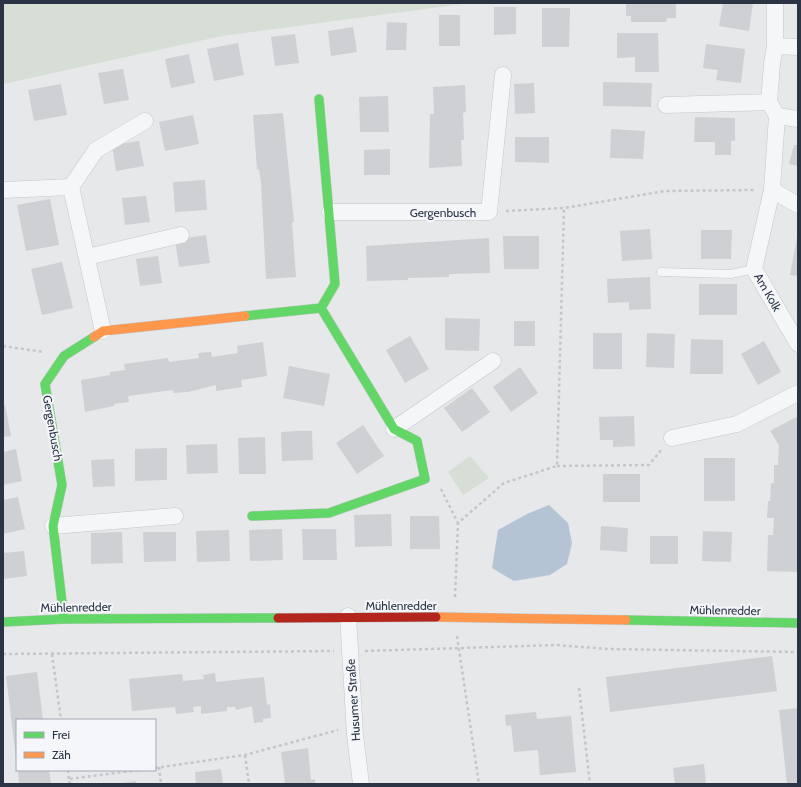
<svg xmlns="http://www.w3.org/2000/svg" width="801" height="787" font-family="Cabin,sans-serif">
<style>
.green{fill:#d6ded6}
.water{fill:#b4c4d5}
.building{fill:#ced0d3}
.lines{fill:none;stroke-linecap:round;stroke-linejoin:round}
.lane-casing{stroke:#c4c6c8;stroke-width:9}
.street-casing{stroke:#c4c6c8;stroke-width:17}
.fast-casing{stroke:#c4c6c8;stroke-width:10}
.slow-casing{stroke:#c4c6c8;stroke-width:10}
.jam-casing{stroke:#c4c6c8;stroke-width:10}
.path{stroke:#c5c6ca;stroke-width:2.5;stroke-dasharray:3 3;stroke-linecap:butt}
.lane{stroke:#f5f6f7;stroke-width:8}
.street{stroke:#f5f6f7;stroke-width:16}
.fast{stroke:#63d668;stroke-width:9}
.slow{stroke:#ff974d;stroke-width:9}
.jam{stroke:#b3261e;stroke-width:9}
.labels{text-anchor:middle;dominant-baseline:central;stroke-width:4;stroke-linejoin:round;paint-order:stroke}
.street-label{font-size:12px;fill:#2b3445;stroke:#f4f6f9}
</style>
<rect width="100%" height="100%" fill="#e6e8ea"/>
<g class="green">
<polygon points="3,3 470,3 222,36 3,84"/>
<polygon points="470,456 489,478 463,495 448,472"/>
</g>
<polygon class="water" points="549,505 568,523 572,543 567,564 550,575 514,581 492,568 498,530 527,514"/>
<g class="building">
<polygon points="626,3 676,3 676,18 667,18 666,22 631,22 631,16 626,16"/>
<polygon points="723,3 753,3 749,31 719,26"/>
<polygon points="494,7 516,7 516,34 494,35"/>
<polygon points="542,8 570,8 569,47 542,47"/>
<rect x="439" y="15" width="21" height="31"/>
<polygon points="387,22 407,23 406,50 386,50"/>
<polygon points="353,27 357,52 331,56 328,31"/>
<polygon points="617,33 658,33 659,72 635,72 635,57 617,58"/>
<polygon points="295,34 299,63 275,66 271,37"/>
<polygon points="238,43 244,75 214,81 207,49"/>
<polygon points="706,44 745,49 741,83 716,80 718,70 703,68"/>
<polygon points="189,54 195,83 171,88 165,59"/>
<polygon points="123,69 129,100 104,104 98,73"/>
<polygon points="603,82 652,83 651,107 603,106"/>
<polygon points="534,83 535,113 515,114 514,84"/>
<polygon points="61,84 67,115 34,121 28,90"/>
<polygon points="465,85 466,112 463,113 464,140 461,140 462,166 429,168 430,114 434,114 433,87"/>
<polygon points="388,96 389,132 360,132 359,97"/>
<polygon points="283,113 294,222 292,222 296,277 266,279 261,183 259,169 257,170 253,115"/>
<polygon points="193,115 199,144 165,151 159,122"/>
<polygon points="695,117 735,118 735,141 731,141 731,155 715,155 715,142 694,142"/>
<polygon points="611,129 645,131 643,159 610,158"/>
<polygon points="515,137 549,137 549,163 515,162"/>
<polygon points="139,141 144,166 116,171 112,145"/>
<polygon points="794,145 798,145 798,166 789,164"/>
<polygon points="390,149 390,175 364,175 364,150"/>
<polygon points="205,180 207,210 175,212 173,182"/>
<polygon points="146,196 150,222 125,225 122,198"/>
<polygon points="50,199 59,245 26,251 17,205"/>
<polygon points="650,229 652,259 622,261 620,231"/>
<polygon points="701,230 732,230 731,259 701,259"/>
<polygon points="206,235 210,263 179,267 175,240"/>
<polygon points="503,236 539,236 539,269 504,269"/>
<polygon points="797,237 798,237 798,276 790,275"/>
<polygon points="489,238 490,273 449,274 449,277 408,278 408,280 367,281 366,246"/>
<polygon points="158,256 162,283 140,286 136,259"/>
<polygon points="62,262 73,308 42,315 31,269"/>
<polygon points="650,277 651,309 629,310 629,302 608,303 607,279"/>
<rect x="699" y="284" width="38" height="31"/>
<polygon points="445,318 480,319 479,351 445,350"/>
<rect x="514" y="321" width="21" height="25"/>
<rect x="593" y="333" width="29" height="36"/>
<polygon points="647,333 675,334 674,368 646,367"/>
<polygon points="410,336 429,369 405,383 386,350"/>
<polygon points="691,339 723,340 723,374 690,374"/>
<polygon points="764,341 781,372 758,385 741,354"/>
<polygon points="263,342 267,376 241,380 242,387 216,391 216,385 188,392 173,393 173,390 128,396 129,402 114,404 114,406 85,412 81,380 110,375 110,372 125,370 124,364 168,358 169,362 199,358 198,353 211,352 212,357 238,353 237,346"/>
<polygon points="289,366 330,374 324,406 283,398"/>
<polygon points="520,367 538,393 511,412 493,387"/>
<polygon points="472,388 490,412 462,432 444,408"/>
<polygon points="3,405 5,405 11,436 3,437"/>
<polygon points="634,416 635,446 613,447 613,440 600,440 599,417"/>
<polygon points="798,416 798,572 767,571 768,535 773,535 774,518 767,518 768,501 770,501 771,483 774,483 774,465 778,465 779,445 770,431"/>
<polygon points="363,425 384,456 357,474 336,443"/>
<polygon points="297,431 312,431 313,460 282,461 281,432"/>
<polygon points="265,437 266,474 239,474 238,438"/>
<polygon points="217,444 218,473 187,474 186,445"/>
<polygon points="167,448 167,480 135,481 135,449"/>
<polygon points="16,449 22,481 3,485 3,452"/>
<rect x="704" y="458" width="31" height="43"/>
<polygon points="114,459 115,486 93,487 91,460"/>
<rect x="603" y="474" width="37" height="28"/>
<polygon points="18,497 25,529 3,534 3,500"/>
<polygon points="391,514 392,546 355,547 354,515"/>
<polygon points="410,516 439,516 440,549 410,549"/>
<polygon points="601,526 628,528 627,552 600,550"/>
<polygon points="282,529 283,560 250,561 249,530"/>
<polygon points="302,529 336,529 337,560 303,560"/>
<polygon points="229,530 230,561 197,562 196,531"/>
<polygon points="703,531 732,532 731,562 702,561"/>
<polygon points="122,532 123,563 91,564 91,533"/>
<polygon points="143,532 176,532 176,561 144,562"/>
<rect x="650" y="536" width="28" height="28"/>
<polygon points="24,551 27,576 3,579 3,553"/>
<polygon points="772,656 777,691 610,712 606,677"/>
<polygon points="37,672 43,720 17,720 16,758 6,676"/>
<polygon points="215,673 216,682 264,677 267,705 270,704 271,718 263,719 263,722 254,723 252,706 236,710 235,707 227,707 227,711 201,714 201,706 193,707 194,712 176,714 175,707 132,711 129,679 182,674 183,681 204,679 203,675"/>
<polygon points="798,708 798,784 787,784 779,710"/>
<polygon points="536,712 537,719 571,716 576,772 540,775 538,750 514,752 511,725 506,726 505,715"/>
<polygon points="308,748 311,780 315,779 315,784 285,783 281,752"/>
<polygon points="704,764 706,784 675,784 673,768"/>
<polygon points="221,769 223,784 196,784 195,772"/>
<polygon points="18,770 49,770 51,784 19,784"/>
<polygon points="136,781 136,784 120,784 120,783"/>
</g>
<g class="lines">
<g class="lane-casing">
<polyline id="lane" points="661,272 731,274 754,269"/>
</g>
<g class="street-casing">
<g id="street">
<polyline points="775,3 775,46 772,64 769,102 777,116 772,190 754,269 798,344"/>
<polyline points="775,46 798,47"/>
<polyline points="666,105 769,102"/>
<polyline points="777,116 798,119"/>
<polyline points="71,187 96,150 145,121"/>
<polyline points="3,190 71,187 103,331"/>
<polyline points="772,190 798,205"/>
<polyline points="330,212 489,212 503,75"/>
<polyline points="87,257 181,235"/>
<polyline points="394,429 493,361"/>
<polyline points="672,438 737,424 798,393"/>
<polyline points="53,526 175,516"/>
<polyline points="348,616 355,735 361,784"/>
</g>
</g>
<g class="fast-casing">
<g id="fast">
<polyline points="245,316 321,308 335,284 319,99"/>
<polyline points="252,516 329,513 425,479 417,441 394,429 321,308"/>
<polyline points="64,619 53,526 62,485 45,384 64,356 94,337"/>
<polyline points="626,620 798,623"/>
<polyline points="3,622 64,619 278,618"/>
</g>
</g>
<g class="slow-casing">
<g id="slow">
<polyline points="94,337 103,331 245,316"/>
<polyline points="436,617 626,620"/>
</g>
</g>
<g class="jam-casing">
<polyline id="jam" points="278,618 436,617"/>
</g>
<g class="path">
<polyline points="506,211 564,208 665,191 755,190"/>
<polyline points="3,346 44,352"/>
<polyline points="557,466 649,465 661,450"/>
<polyline points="441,489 458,523 504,483 557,466 564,208"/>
<polyline points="455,597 458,523"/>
<polyline points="457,636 479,784"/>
<polyline points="365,651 557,645 607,649 798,652"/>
<polyline points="3,654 334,651"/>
<polyline points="52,654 61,720"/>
<polyline points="579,688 590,784"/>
<polyline points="245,755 249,784"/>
<polyline points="159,767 161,784"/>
<polyline points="155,768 245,755 338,730"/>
<polyline points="68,770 69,779"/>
<polyline points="70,784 69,779 139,770"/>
</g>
<use href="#lane" class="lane"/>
<use href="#street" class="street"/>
<use href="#fast" class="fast"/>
<use href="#slow" class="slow"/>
<use href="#jam" class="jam"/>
</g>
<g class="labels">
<g class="street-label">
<text x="443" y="212">Gergenbusch</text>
<text transform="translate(768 292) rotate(60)">Am Kolk</text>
<text transform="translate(53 428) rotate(80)">Gergenbusch</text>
<text x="401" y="605">Mühlenredder</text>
<text transform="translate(76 607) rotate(-1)">Mühlenredder</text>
<text transform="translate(725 610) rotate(1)">Mühlenredder</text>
<text transform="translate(353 700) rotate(-94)">Husumer Straße</text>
</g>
</g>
<rect width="801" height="787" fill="none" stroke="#2b3445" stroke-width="8"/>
<rect x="16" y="719" width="140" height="52" fill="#f4f6f9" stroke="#a4a8b1"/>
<rect x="24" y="732" width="20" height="6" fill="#63d668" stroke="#a4a8b1"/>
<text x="52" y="739" font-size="12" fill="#2b3445">Frei</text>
<rect x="24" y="752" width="20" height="6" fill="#ff974d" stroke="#a4a8b1"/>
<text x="52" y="759" font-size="12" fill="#2b3445">Zäh</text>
</svg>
